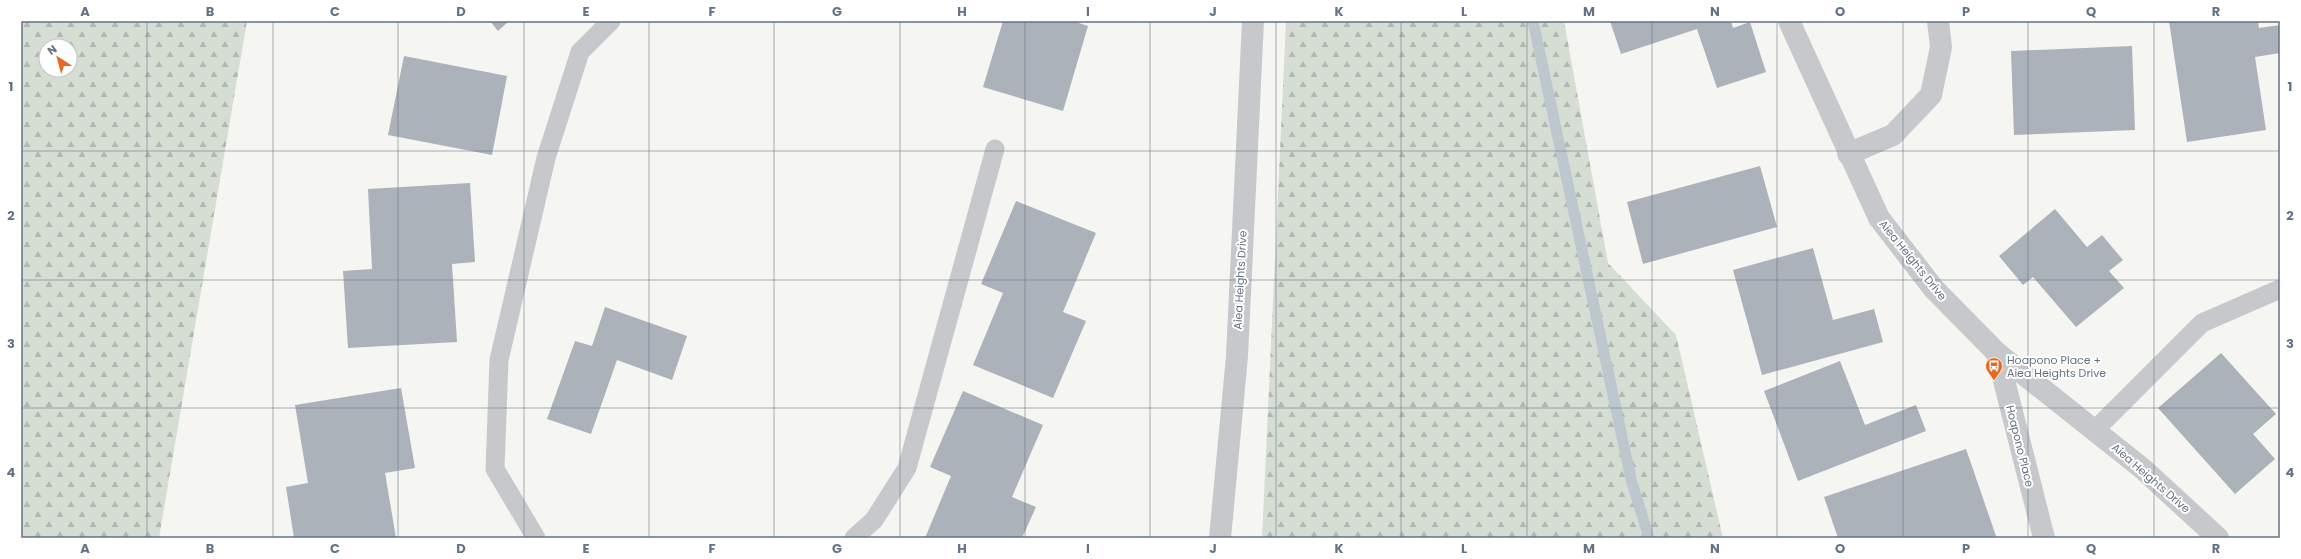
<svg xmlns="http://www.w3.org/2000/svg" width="2301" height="559" font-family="Poppins,sans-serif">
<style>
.forest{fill:url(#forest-firs);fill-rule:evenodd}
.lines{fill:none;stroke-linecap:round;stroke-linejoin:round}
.stream{stroke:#bec7ce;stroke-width:11}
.building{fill:#abb2b9}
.service{stroke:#c6c8cc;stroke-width:19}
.minor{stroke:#c6c8cc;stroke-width:22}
.tertiary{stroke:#c6c8cc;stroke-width:22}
.grid{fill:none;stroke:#647284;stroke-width:1;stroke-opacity:0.55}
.labels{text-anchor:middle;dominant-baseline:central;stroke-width:4;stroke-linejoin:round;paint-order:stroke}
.street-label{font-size:11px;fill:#647284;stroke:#fff}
.poi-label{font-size:11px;fill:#647284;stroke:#fff;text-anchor:start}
.neatline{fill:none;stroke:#647284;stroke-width:1.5}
.grid-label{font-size:13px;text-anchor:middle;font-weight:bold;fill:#647284}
</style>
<defs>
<pattern id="forest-firs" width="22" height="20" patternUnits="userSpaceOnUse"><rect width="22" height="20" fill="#d6ddd3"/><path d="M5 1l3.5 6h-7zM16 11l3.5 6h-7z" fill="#b1b8b1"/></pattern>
</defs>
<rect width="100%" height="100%" fill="#f5f6f2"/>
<g class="forest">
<path d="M21 21H247L159 538H21ZM46 46H70V70H46Z"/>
<polygon points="1286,21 1564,21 1608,263 1676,335 1723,538 1262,538"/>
</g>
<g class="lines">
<polyline class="stream" points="1533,21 1631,479 1649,538"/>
</g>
<g class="building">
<polygon points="490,21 509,21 498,31"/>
<polygon points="1003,21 1073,21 1088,26 1063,111 983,87"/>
<polygon points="1610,21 1731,21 1733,28 1750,22 1766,72 1717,88 1697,29 1621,54"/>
<polygon points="2169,21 2258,21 2259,28 2280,25 2280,53 2255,57 2266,130 2187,142"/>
<polygon points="2132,46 2135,130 2014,135 2011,51"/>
<polygon points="404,56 507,76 492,155 388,135"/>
<polygon points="1760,166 1777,227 1643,264 1627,202"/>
<polygon points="470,183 475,262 452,264 457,342 348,348 343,271 372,269 368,189"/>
<polygon points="1016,201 1096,233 1063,312 1086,321 1053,398 973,365 1003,293 981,284"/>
<polygon points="2055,209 2087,247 2102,235 2123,260 2109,271 2124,288 2076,327 2033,277 2023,285 1999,256"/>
<polygon points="1813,248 1833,320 1874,309 1883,342 1762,375 1733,270"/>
<polygon points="605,307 687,336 672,380 617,360 591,434 547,419 575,341 592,346"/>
<polygon points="2221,353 2276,414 2253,434 2275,459 2235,494 2158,408"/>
<polygon points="1840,361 1865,425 1916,405 1926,431 1798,481 1764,391"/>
<polygon points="401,388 415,468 385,473 396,538 294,538 286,487 308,483 295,405"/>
<polygon points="963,391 1043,425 1012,497 1036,507 1022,538 925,538 951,476 930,467"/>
<polygon points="1966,449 1996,536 1988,538 1838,538 1824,497"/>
</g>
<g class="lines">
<g class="service">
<polyline points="2095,430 2202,323 2280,289"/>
<polyline points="536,538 495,469 499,360 546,158 580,52 611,21"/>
<polyline points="854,538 874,520 907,468 995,149"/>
</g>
<g class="minor">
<polyline points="1848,154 1893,135 1931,95 1941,47 1938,21"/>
<polyline points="1997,353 2143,469 2218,538"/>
<polyline points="1997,353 2044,538"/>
</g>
<g class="tertiary">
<polyline points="1789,21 1879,218 1934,289 1997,353"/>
<polyline points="1220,538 1237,356 1253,21"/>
</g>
</g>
<path class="grid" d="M147 21V538M273 21V538M398 21V538M524 21V538M649 21V538M774 21V538M900 21V538M1025 21V538M1150 21V538M1276 21V538M1401 21V538M1527 21V538M1652 21V538M1777 21V538M1903 21V538M2028 21V538M2154 21V538M21 151H2280M21 280H2280M21 408H2280"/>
<defs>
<g id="bus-pin" transform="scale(0.9)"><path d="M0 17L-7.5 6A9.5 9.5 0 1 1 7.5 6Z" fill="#e66822" stroke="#fff"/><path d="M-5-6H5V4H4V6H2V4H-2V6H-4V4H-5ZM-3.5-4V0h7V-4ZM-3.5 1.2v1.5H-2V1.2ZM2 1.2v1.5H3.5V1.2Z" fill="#fff"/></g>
</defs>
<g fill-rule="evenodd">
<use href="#bus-pin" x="1994" y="366"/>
</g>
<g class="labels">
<g class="street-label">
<text transform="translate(1913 260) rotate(51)">Aiea Heights Drive</text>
<text transform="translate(1240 280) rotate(-87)">Aiea Heights Drive</text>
<text transform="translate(2020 446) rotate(76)">Hoapono Place</text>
<text transform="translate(2151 478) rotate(41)">Aiea Heights Drive</text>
</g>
<g class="poi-label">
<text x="2007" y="360">Hoapono Place +<tspan x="2007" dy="13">Aiea Heights Drive</tspan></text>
</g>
</g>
<rect width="2301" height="559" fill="none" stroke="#ffffff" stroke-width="44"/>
<g transform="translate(58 58) rotate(324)"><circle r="19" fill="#ffffff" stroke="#c1c7ce"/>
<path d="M0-3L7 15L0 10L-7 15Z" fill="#e66822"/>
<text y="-6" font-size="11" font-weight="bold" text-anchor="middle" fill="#647284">N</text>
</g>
<rect x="22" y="22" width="2257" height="515" class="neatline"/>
<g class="grid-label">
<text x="85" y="16">A</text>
<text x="210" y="16">B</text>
<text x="335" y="16">C</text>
<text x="461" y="16">D</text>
<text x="586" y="16">E</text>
<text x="712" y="16">F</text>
<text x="837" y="16">G</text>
<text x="962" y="16">H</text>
<text x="1088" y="16">I</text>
<text x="1213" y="16">J</text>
<text x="1339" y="16">K</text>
<text x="1464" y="16">L</text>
<text x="1589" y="16">M</text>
<text x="1715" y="16">N</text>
<text x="1840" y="16">O</text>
<text x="1966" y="16">P</text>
<text x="2091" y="16">Q</text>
<text x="2216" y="16">R</text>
<text x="11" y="91">1</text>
<text x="2290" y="91">1</text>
<text x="11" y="220">2</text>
<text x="2290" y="220">2</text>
<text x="11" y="348">3</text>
<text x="2290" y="348">3</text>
<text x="11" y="477">4</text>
<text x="2290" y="477">4</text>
<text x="85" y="553">A</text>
<text x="210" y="553">B</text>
<text x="335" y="553">C</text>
<text x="461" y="553">D</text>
<text x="586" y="553">E</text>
<text x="712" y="553">F</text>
<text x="837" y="553">G</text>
<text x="962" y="553">H</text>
<text x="1088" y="553">I</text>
<text x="1213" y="553">J</text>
<text x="1339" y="553">K</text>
<text x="1464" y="553">L</text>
<text x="1589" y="553">M</text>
<text x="1715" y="553">N</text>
<text x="1840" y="553">O</text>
<text x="1966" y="553">P</text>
<text x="2091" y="553">Q</text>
<text x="2216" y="553">R</text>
</g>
</svg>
